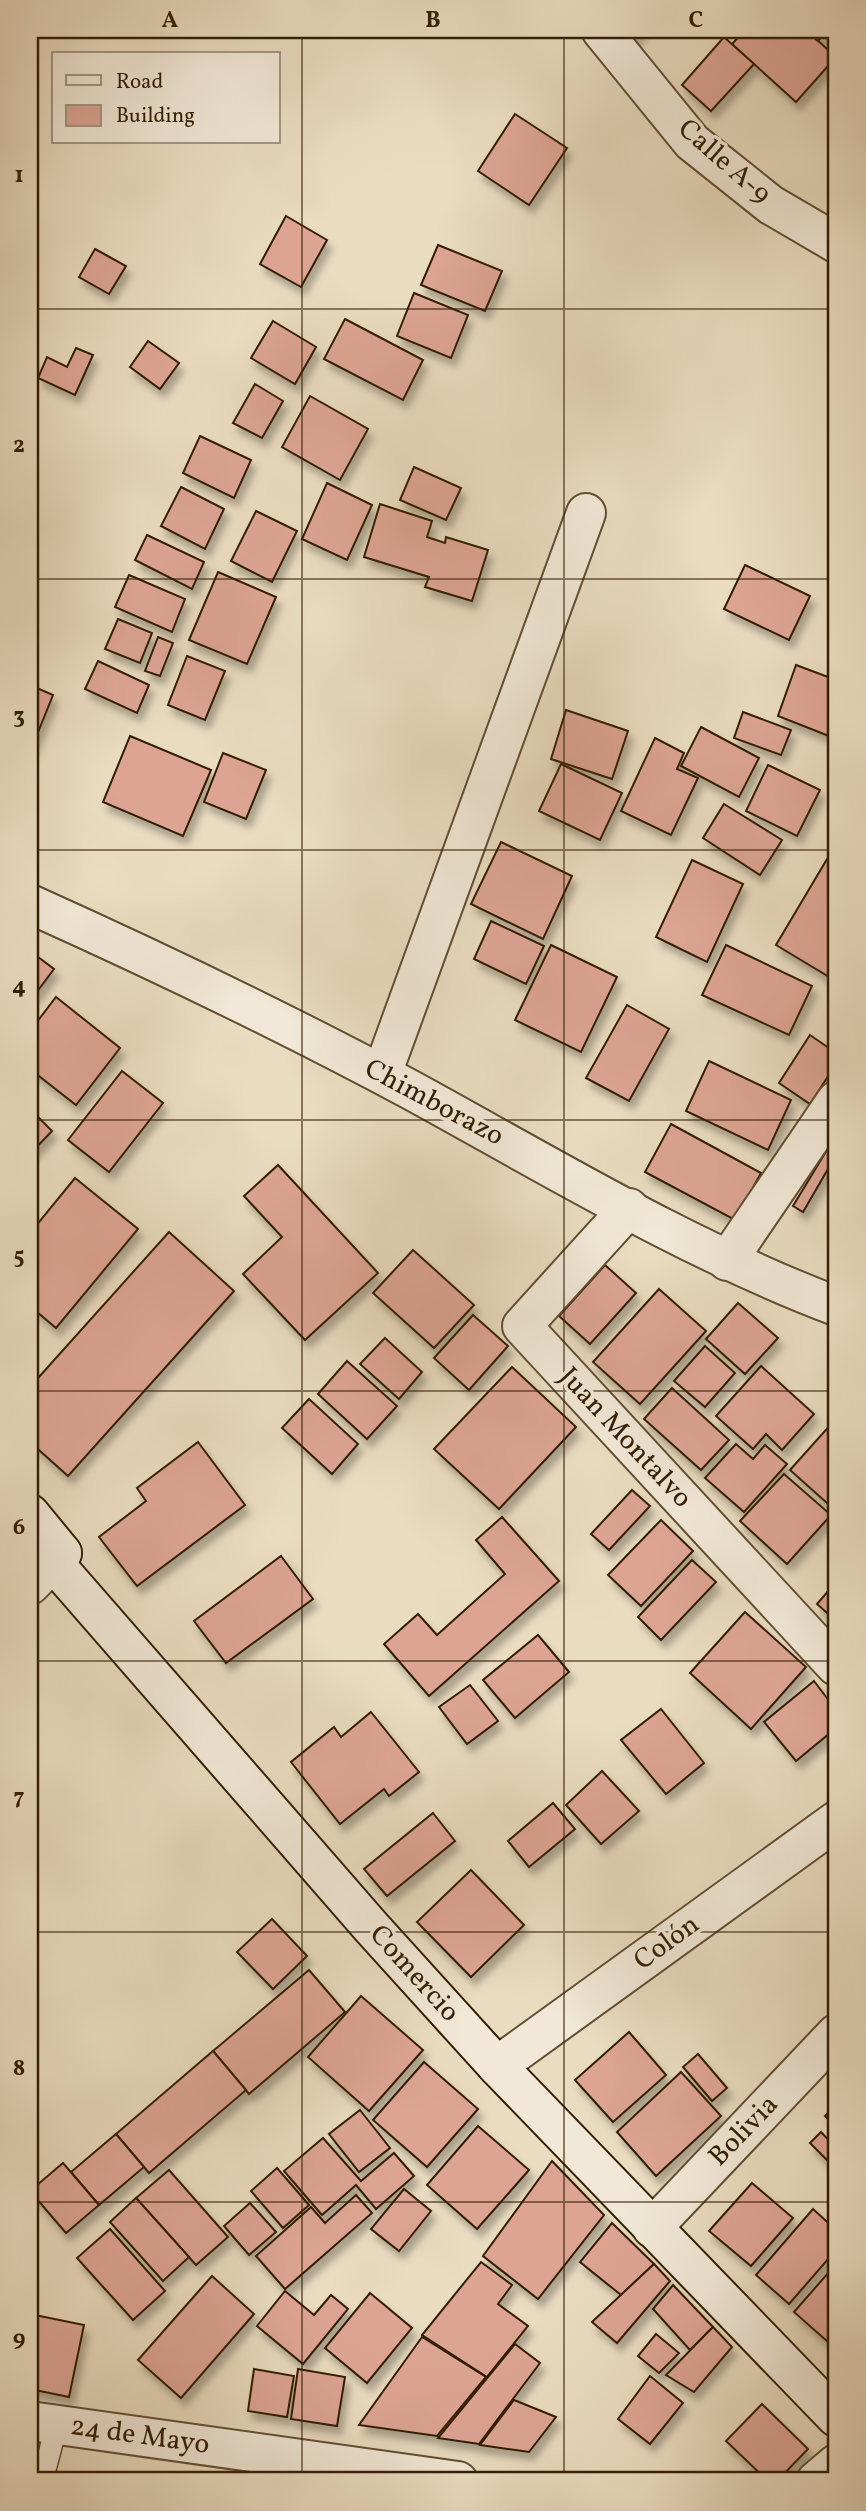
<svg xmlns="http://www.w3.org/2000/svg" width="866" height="2511" font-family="Vollkorn,serif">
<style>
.building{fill:#dda494;stroke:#331e03;stroke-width:2;filter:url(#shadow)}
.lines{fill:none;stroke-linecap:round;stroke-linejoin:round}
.lane-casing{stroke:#614e32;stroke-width:24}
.street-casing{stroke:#614e32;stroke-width:42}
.secondary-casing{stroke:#331e03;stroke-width:42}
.lane{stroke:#f1e8d7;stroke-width:21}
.street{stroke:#f1e8d7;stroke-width:38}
.secondary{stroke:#f1e8d7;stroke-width:38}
.grid{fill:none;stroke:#331e03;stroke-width:2;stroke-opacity:0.55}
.labels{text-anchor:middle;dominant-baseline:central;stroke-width:7;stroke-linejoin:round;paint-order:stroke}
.street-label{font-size:28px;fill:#331e03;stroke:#f1e8d7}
.neatline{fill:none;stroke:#331e03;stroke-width:2.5}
.grid-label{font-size:23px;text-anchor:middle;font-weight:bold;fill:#331e03}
</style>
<defs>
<filter id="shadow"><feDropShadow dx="4.5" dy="8" stdDeviation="3.5" flood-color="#0004"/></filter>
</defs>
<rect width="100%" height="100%" fill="#eadcc1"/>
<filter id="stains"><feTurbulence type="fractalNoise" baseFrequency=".00286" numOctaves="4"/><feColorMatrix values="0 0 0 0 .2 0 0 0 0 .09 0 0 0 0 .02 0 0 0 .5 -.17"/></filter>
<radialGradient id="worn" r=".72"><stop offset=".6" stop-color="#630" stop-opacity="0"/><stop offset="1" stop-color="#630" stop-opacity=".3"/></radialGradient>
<g class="building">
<polygon points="621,30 643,30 632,41"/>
<polygon points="745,30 806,30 836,57 796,102 732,44"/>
<polygon points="806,30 828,30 818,41"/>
<polygon points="724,37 754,64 711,111 682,85"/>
<polygon points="515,114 567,148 529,205 478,171"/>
<polygon points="286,216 327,240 301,287 260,264"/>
<polygon points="438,245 502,271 485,311 421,285"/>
<polygon points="95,249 126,266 109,294 79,277"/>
<polygon points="414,293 468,315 451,358 397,336"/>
<polygon points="345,319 423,360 403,400 324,359"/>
<polygon points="273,321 316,347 295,384 251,358"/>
<polygon points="148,341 179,363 160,389 130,367"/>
<polygon points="76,348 93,355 75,395 38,378 47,357 67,367"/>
<polygon points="255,384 283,401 262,438 233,423"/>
<polygon points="310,396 368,429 340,480 282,447"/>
<polygon points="200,436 251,460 234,498 183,473"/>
<polygon points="414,467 461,488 446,520 400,500"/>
<polygon points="327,483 372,505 347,560 302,539"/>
<polygon points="181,487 224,509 205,549 161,526"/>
<polygon points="380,504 432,521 427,537 445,543 446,537 488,550 472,601 425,587 429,577 364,557"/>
<polygon points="256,511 297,531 272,582 231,561"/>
<polygon points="147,535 204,562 192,589 135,560"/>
<polygon points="745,565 810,596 789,640 724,609"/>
<polygon points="218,572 276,597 247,664 189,640"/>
<polygon points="129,575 185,599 172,632 115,607"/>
<polygon points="118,619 152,633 140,663 105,649"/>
<polygon points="158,637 173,643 160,676 145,671"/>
<polygon points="187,656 225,671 205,720 168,705"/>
<polygon points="98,661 149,685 137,713 85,689"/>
<polygon points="796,665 836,680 834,738 778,716"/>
<polygon points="30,685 53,695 30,752"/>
<polygon points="566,710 628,731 612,779 551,759"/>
<polygon points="743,712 791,730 781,755 734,738"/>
<polygon points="701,727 759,758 739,797 681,766"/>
<polygon points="130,736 211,770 183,836 103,802"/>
<polygon points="655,738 684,753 677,769 698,778 671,835 621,811"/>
<polygon points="223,753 266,770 246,819 204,802"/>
<polygon points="561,764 622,793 600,840 539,811"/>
<polygon points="768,765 820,790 797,836 746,811"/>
<polygon points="724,804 782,840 760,875 703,838"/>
<polygon points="501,842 572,876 543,939 471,904"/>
<polygon points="836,844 836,981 776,945"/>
<polygon points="692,860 743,884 707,962 656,937"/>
<polygon points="491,921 544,946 526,984 474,959"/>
<polygon points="551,945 617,977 581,1052 515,1020"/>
<polygon points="726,945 812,986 789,1035 702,995"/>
<polygon points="30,951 54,969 30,1001"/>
<polygon points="56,997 120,1048 76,1105 30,1069 30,1031"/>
<polygon points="627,1005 669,1029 629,1101 586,1078"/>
<polygon points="810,1035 836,1053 836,1064 810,1104 779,1083"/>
<polygon points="709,1061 791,1100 768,1150 686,1111"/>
<polygon points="122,1071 163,1103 109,1172 68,1140"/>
<polygon points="30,1109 52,1131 30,1154"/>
<polygon points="671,1124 761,1173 735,1220 645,1172"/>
<polygon points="836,1135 836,1174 828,1169 803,1212 793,1206"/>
<polygon points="278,1165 378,1273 305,1340 243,1274 282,1237 244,1196"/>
<polygon points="75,1178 138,1229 56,1328 30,1306 30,1233"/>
<polygon points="169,1232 234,1291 68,1476 30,1442 30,1387"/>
<polygon points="413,1250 474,1305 434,1348 373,1293"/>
<polygon points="605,1265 636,1293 590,1344 559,1316"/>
<polygon points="659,1289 706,1331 640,1404 593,1362"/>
<polygon points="738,1303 778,1338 745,1374 706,1339"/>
<polygon points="473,1315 508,1346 469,1390 434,1358"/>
<polygon points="385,1338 422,1372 399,1399 360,1364"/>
<polygon points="705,1346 735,1373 705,1407 674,1381"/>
<polygon points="347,1361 397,1406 367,1439 318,1394"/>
<polygon points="761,1366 814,1414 782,1450 766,1434 753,1449 716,1416"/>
<polygon points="512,1367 576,1427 499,1509 434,1449"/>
<polygon points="672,1388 729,1440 701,1470 644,1419"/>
<polygon points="309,1399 358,1444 332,1474 282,1428"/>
<polygon points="833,1422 836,1425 836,1511 790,1470"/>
<polygon points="198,1442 245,1505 137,1586 99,1537 146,1501 137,1488"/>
<polygon points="736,1444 753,1459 765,1445 787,1464 744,1512 705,1478"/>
<polygon points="784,1474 831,1515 787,1564 740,1521"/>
<polygon points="632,1490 650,1506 609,1550 591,1534"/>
<polygon points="502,1517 559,1581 429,1696 384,1644 418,1614 437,1635 505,1574 476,1540"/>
<polygon points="661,1520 693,1551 641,1606 608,1575"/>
<polygon points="281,1556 313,1599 226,1663 194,1621"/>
<polygon points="692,1560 716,1582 661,1640 638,1617"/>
<polygon points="836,1582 836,1621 817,1604"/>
<polygon points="745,1612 806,1667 751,1729 690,1673"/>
<polygon points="538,1635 569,1672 515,1718 483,1680"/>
<polygon points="814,1681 836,1710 836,1728 796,1761 764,1722"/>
<polygon points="470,1685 498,1721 467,1744 439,1707"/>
<polygon points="661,1709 704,1763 666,1794 621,1740"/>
<polygon points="371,1712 419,1772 389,1796 384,1789 340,1824 291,1762 334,1727 341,1737"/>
<polygon points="602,1771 639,1811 601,1844 566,1805"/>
<polygon points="553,1803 575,1829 529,1867 508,1841"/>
<polygon points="433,1813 455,1841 387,1896 364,1869"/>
<polygon points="471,1870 524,1925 471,1977 417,1922"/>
<polygon points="272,1919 307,1956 273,1989 237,1952"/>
<polygon points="309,1970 345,2012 249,2094 213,2051"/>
<polygon points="361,1996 423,2050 369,2111 308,2057"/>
<polygon points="629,2032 666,2075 613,2122 575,2080"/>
<polygon points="213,2051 246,2090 149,2173 116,2134"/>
<polygon points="698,2054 727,2088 712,2101 683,2067"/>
<polygon points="424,2062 478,2109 427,2167 373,2120"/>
<polygon points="681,2072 721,2116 656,2176 617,2132"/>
<polygon points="836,2104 836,2128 825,2116"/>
<polygon points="360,2110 390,2148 359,2172 329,2134"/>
<polygon points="478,2126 529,2170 477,2229 427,2185"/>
<polygon points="821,2132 836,2148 836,2161 832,2165 810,2143"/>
<polygon points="116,2134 144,2167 99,2205 71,2172"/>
<polygon points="323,2138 361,2181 394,2153 414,2176 376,2209 356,2185 322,2215 284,2171"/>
<polygon points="552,2161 604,2215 538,2299 483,2256"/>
<polygon points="63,2163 99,2205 66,2233 30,2191"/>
<polygon points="277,2168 309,2205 283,2228 251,2191"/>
<polygon points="169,2170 228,2237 196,2265 136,2198"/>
<polygon points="752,2183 793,2218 751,2266 709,2231"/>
<polygon points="404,2189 431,2211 399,2251 371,2229"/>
<polygon points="356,2195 372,2213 285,2289 256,2256 311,2207 325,2223"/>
<polygon points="136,2198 189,2257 163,2281 110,2222"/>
<polygon points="250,2203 276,2232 249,2255 224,2226"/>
<polygon points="813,2209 836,2230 836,2250 789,2304 756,2275"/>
<polygon points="612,2223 654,2264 621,2295 580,2262"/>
<polygon points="110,2229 165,2291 133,2320 77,2258"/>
<polygon points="481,2262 512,2285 498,2304 528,2326 487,2377 422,2335"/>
<polygon points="654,2264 670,2281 617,2343 592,2322"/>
<polygon points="836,2264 836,2349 794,2312"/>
<polygon points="212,2276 254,2314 181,2398 138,2360"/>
<polygon points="673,2285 713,2327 690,2350 653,2309"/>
<polygon points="285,2291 314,2315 331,2295 348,2309 303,2364 257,2326"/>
<polygon points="370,2293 412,2328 367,2383 325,2348"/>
<polygon points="30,2314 84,2325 69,2397 30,2389"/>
<polygon points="713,2327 732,2347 694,2392 666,2375"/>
<polygon points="656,2334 679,2353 659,2373 638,2356"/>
<polygon points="422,2337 486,2377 437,2436 359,2425"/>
<polygon points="515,2344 540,2363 479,2444 438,2438"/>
<polygon points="254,2369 294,2376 287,2417 248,2411"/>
<polygon points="298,2369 345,2377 337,2426 291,2419"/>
<polygon points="650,2376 683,2403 650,2444 618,2419"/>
<polygon points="514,2400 556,2417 529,2452 480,2445"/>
<polygon points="762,2404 808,2449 777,2481 768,2481 726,2441"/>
</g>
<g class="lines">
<g class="lane-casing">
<polyline id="lane" points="42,2481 57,2424"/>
</g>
<g class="street-casing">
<g id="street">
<polyline points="601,30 692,142 771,205 836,243"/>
<path d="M30 904C159 962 286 1023 411 1090 550 1166 688 1250 836 1306"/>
<polyline points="382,1074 586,513"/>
<polyline points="629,1208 522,1326 836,1666"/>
<polyline points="727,1261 836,1101"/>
<polyline points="30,1585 62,1553"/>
<polyline points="497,2066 836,1821"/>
<polyline points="652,2228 836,2034"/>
<polyline points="30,2421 458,2481"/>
<polyline points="816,2481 836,2464"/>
</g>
</g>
<g class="secondary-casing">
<polyline id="secondary" points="30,1514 62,1553 53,1562 372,1928 497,2066 836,2417"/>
</g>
<use href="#lane" class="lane"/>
<use href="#street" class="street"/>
<use href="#secondary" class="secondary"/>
</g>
<path class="grid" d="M302 30V2481M564 30V2481M30 309H836M30 579H836M30 850H836M30 1120H836M30 1391H836M30 1661H836M30 1932H836M30 2202H836"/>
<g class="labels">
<g class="street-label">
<text transform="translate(724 162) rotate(41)">Calle A-9</text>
<text transform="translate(434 1103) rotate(28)">Chimborazo</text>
<text transform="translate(625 1438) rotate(47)">Juan Montalvo</text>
<text transform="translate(667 1943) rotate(-36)">Colón</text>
<text transform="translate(414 1974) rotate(48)">Comercio</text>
<text transform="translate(744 2131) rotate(-46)">Bolivia</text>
<text transform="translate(140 2436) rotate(8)">24 de Mayo</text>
</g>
</g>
<rect width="866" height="2511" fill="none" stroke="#eadcc1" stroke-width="77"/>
<rect x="52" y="52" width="228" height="91" fill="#f1e8d7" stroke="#a59782" stroke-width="2"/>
<rect x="66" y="75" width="35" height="10" fill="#f1e8d7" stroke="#a59782" stroke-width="2"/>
<text x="116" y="88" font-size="21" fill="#331e03">Road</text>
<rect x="66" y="105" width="35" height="21" fill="#dda494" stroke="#a59782" stroke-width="2"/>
<text x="116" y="122" font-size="21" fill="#331e03">Building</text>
<rect x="38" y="38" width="790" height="2434" class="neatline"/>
<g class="grid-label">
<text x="170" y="27">A</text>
<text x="433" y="27">B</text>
<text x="696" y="27">C</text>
<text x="19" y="182">1</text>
<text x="19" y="452">2</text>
<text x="19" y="723">3</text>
<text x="19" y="993">4</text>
<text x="19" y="1263">5</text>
<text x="19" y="1534">6</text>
<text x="19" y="1804">7</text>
<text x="19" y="2075">8</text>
<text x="19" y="2345">9</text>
</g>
<rect width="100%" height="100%" filter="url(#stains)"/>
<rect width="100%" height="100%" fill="url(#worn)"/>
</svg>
